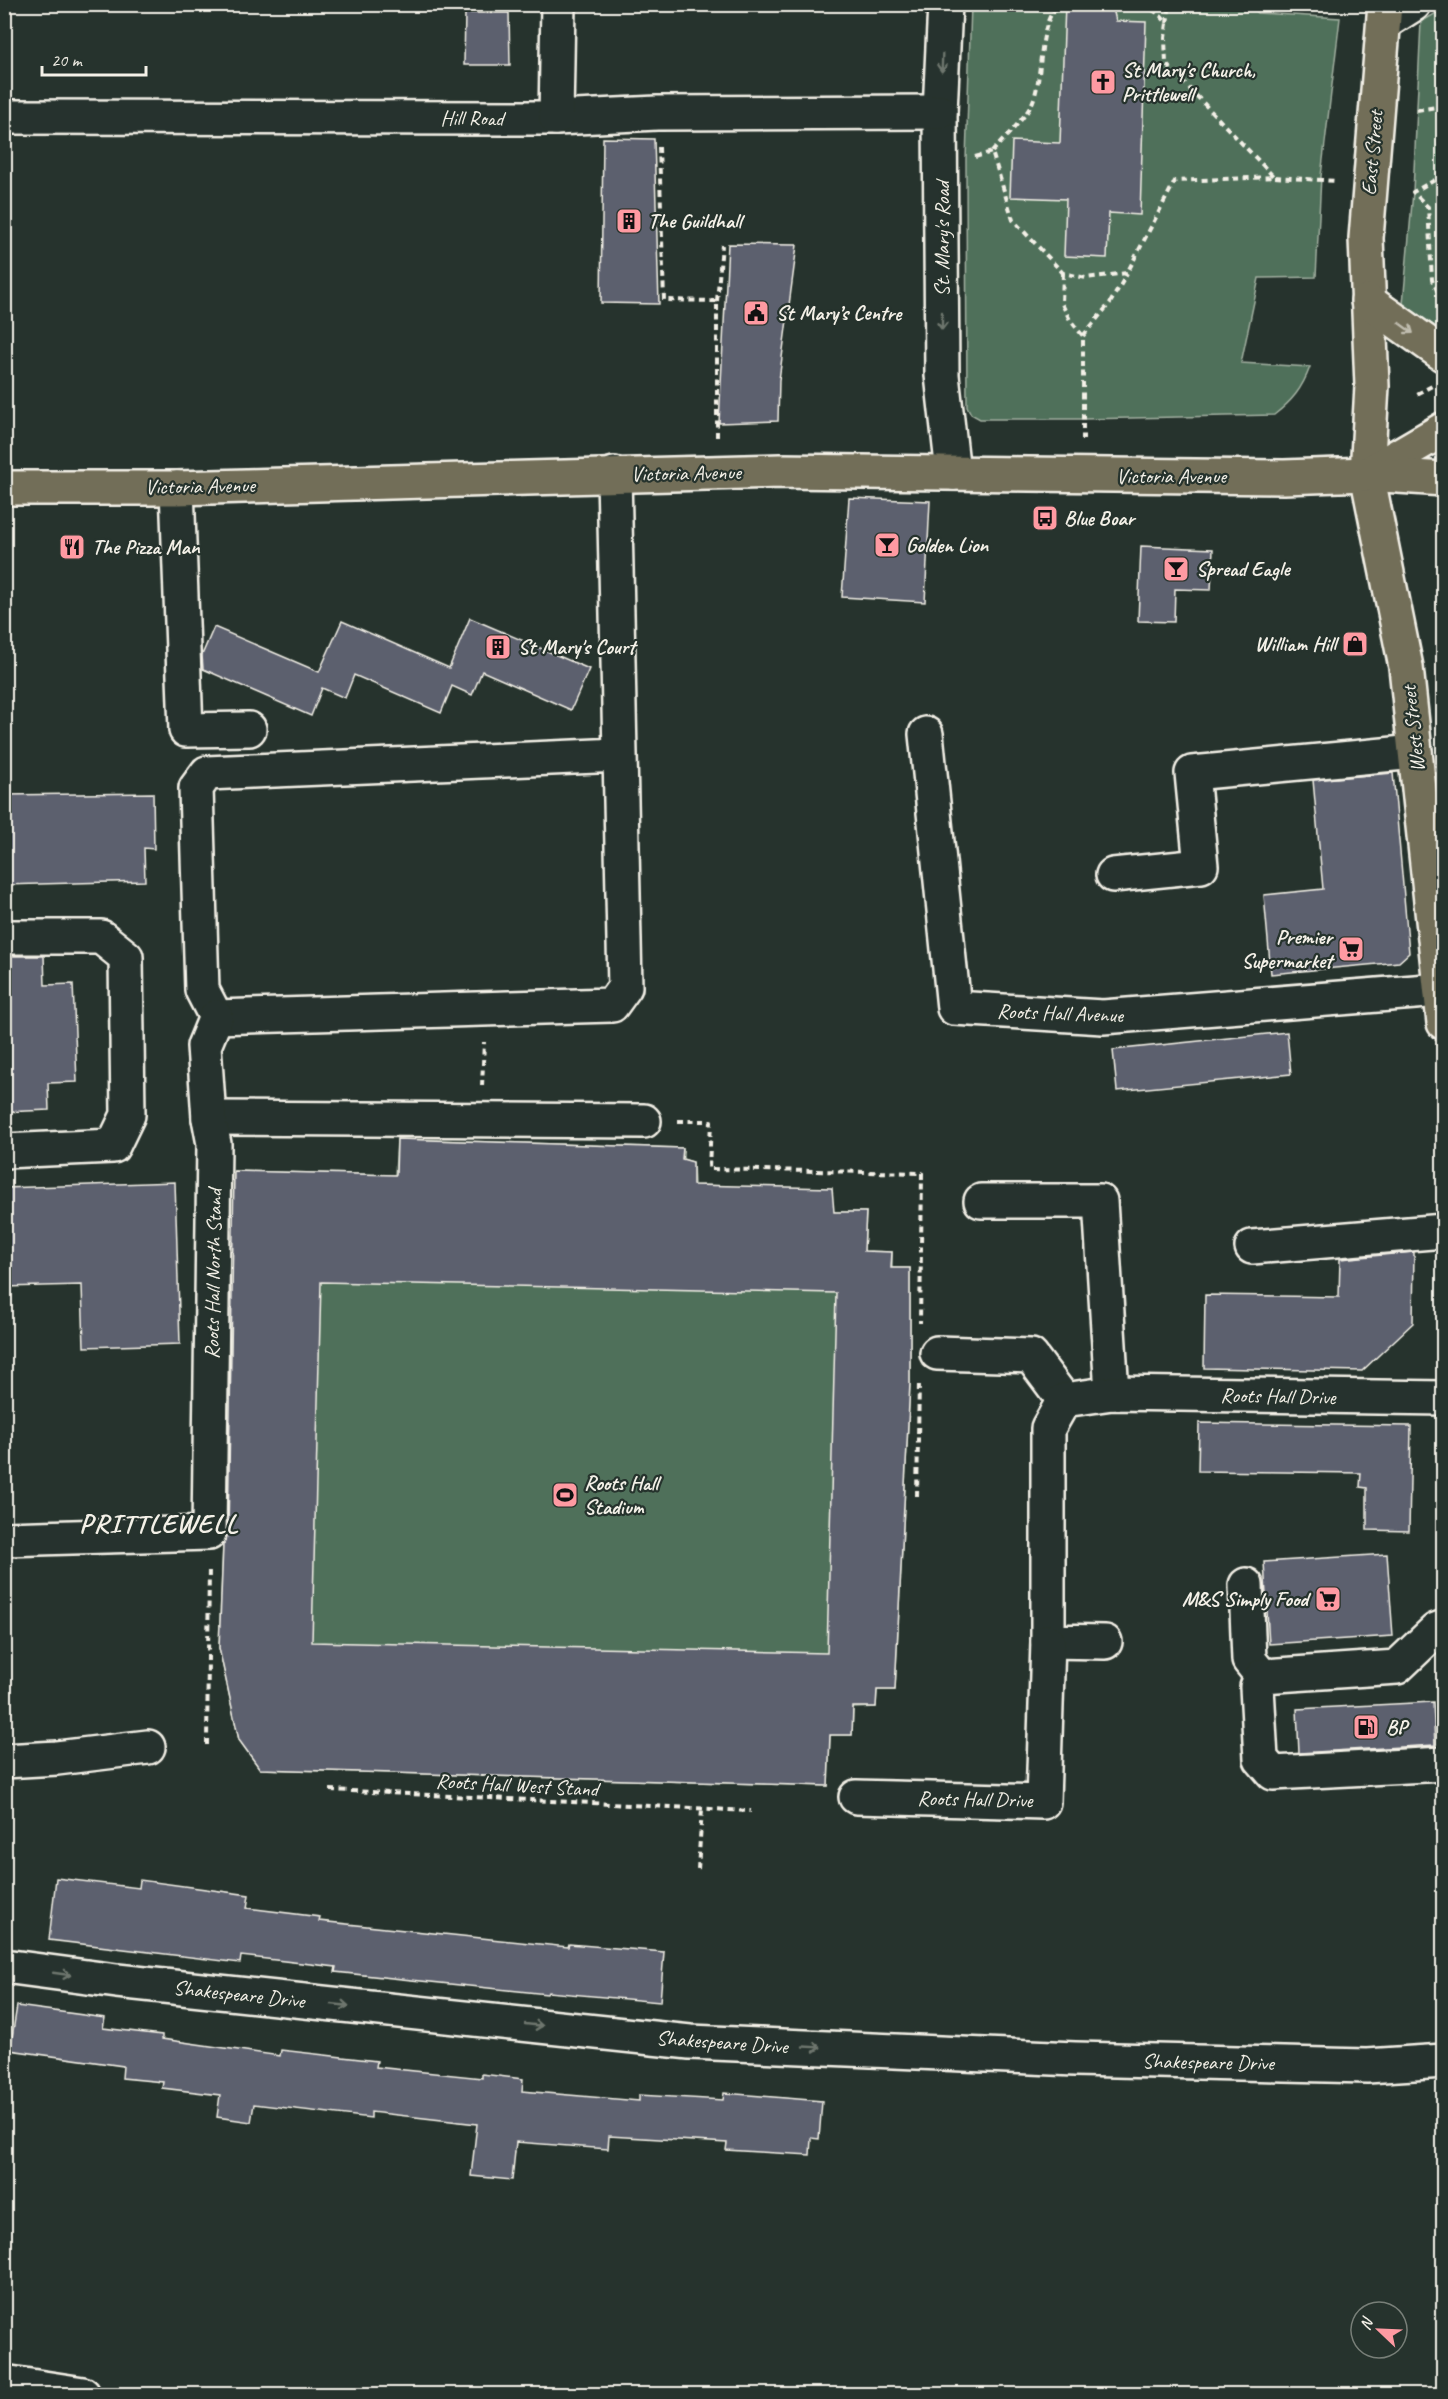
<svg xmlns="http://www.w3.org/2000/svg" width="1448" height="2399" font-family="Caveat,sans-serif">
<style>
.green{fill:#4f6f5a;stroke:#a2b0a1;stroke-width:1.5}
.building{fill:#5c606e;stroke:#f4f1e8;stroke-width:1.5;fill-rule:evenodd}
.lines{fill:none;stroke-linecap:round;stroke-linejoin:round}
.minor-casing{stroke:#f4f1e8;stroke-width:38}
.major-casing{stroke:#f4f1e8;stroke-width:38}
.highway-casing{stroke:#f4f1e8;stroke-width:38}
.path{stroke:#f4f1e8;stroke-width:4;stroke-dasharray:6 4.5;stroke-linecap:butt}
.minor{stroke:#26332d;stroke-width:33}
.major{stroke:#726e59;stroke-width:33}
.highway{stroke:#726e59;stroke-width:33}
.oneway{stroke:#6e766e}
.oneway2{stroke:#c0bdaf}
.labels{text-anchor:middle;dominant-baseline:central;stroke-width:4.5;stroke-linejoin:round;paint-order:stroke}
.poi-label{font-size:21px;font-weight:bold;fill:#f4f1e8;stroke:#26332d;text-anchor:start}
.street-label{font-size:21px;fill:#f4f1e8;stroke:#26332d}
.district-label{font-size:27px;font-weight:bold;letter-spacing:1.5px;fill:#f4f1e8;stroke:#26332d}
</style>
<rect width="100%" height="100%" fill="#26332d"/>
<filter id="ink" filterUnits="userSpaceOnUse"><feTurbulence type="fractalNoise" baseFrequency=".0167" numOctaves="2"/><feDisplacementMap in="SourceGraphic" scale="12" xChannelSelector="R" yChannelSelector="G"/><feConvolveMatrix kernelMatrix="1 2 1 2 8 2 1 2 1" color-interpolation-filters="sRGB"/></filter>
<g filter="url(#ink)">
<g class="green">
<path d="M1257 4V13L1340 18 1321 176 1316 277 1259 278 1241 363 1310 367C1302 389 1292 401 1274 415L1083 419H980L971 414 967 406 966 160 971 5Z"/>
<polygon points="1443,9 1443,341 1402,315 1413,192 1421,22"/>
<polygon points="397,1139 683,1148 683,1159 693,1162 694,1185 728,1186 834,1212 866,1212 864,1251 892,1252 892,1268 910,1268 910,1383 895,1690 877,1690 876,1707 853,1708 852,1735 830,1735 828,1786 260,1769 239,1740 219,1648 234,1253 234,1171 395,1175"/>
</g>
<g class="building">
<polygon points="1065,4 1112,4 1116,21 1146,22 1140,215 1109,213 1107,258 1064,256 1066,199 1010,197 1012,141 1060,143"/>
<polygon points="465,13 509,13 510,65 464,65"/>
<polygon points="603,138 654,139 659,304 601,303"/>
<polygon points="728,244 797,245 779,380 778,421 719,423"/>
<polygon points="849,498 930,501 925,602 842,597"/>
<polygon points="1141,546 1213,549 1211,590 1175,589 1174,622 1138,621"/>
<polygon points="470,618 589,669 571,710 482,671 472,695 452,686 441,713 354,675 345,698 322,688 311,716 203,669 202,655 214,627 319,672 342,621 449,668"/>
<polygon points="1393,773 1409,953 1399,962 1271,974 1264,895 1323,889 1313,780"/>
<polygon points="153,793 154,849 144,848 145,881 4,885 4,795"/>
<polygon points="4,956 44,956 45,985 73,984 77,1082 48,1083 49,1110 4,1112"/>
<polygon points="1287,1032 1291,1074 1117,1091 1113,1050"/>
<path d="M397 1139 683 1148 682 1159 693 1162V1185L832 1188 834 1212H866L864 1251 892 1252 891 1268H910V1383L895 1690H877L876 1707H853L852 1735H830L828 1786 260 1769 239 1740 219 1648 223 1545 228 1533 234 1171 396 1175ZM321 1282 836 1293 827 1653 312 1642Z"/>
<polygon points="175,1182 180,1344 84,1347 82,1285 4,1287 4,1188"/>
<polygon points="1414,1252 1413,1323 1362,1371 1204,1368 1205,1295 1339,1297 1340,1259"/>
<polygon points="1199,1423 1411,1426 1409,1531 1367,1530 1367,1488 1360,1487 1361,1473 1198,1471"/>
<polygon points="1387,1554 1393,1636 1269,1644 1264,1562"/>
<polygon points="1433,1702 1435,1745 1299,1753 1297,1709"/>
<polygon points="56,1878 139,1888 140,1880 249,1895 247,1908 320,1917 319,1921 568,1947 569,1944 664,1952 660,2002 548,1992 547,1994 335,1972 336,1967 241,1956 240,1963 49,1940"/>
<polygon points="17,2006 105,2018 103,2028 162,2035 162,2039 280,2056 281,2050 377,2061 376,2067 482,2078 482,2074 523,2079 522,2091 639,2101 639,2095 723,2100 724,2093 822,2101 819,2139 811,2138 810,2155 726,2150 727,2143 609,2136 608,2149 516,2142 512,2180 471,2176 477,2124 371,2112 371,2118 254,2104 251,2122 217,2117 220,2095 162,2088 163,2082 122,2078 123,2066 10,2050"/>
</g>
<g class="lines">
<g class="minor-casing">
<g id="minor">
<polyline points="945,4 940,112 942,375 953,473"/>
<polyline points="1384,23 1414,4"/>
<polyline points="4,117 556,118 657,113 940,112"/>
<polyline points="556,118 558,4"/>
<polyline points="614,474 625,987 612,1005 216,1017 202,990 196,788 207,773 619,755"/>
<polyline points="177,488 186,730 249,729"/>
<polyline points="926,734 954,1008 1103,1017 1440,990"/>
<polyline points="1113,875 1201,866 1192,773 1415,752"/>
<polyline points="4,937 101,937 126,957 128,1115 113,1146 4,1151"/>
<polyline points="209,1118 644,1121"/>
<polyline points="981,1201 1100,1201 1112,1393"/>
<polyline points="1252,1247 1444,1231"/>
<polyline points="937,1353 1031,1356 1064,1400"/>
<polyline points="4,1539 209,1533 214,1144 209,1118 204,1046 216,1017"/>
<polyline points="1246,1585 1249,1660 1262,1676"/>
<polyline points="1444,1627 1436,1630 1397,1667 1262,1676 1257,1687 1261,1759 1273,1773 1444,1764"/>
<polyline points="1105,1642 1048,1641 1048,1428 1064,1400 1112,1393 1444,1398"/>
<polyline points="4,1761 57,1758 148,1747"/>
<polyline points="856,1797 1043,1802 1048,1641"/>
<polyline points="4,1966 117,1981 690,2042 1075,2059 1367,2066 1444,2061"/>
<polyline points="4,2382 83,2394"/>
</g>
</g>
<g class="major-casing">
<g id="major">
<polyline points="1385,4 1366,238 1372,386 1367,474 1406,667 1444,1023"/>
<polyline points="1368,301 1444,355"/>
</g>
</g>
<g class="highway-casing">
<g id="highway">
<polyline points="1367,474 1444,429"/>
<polyline points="4,488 177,488 780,471 1284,477 1367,474 1444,479"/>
</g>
</g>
<g class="path">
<polyline points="1143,4 1159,14 1167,23 1165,38 1166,64 1274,177"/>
<polyline points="1167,23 1170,4"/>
<polyline points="1417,110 1444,106"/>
<polyline points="659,147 664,300 717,301 717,439"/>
<path d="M992 152C1004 138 1027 117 1033 101 1044 73 1037 24 1059 4"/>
<polyline points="975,157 992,152 1013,220 1063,273 1086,278 1127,273 1175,181 1274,177 1337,181"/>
<polyline points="1444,175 1413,192 1428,207 1432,280 1444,304"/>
<polyline points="1063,273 1062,304 1070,320 1083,336 1083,440"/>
<polyline points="717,301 722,245"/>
<polyline points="1083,336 1110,303 1127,274"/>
<polyline points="1417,394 1432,386"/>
<polyline points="482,1086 484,1042"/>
<polyline points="678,1121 711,1121 709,1169 922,1173 920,1323"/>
<polyline points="917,1496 919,1382"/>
<polyline points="207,1745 209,1567"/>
<polyline points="330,1790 751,1811"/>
<polyline points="698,1869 702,1809"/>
</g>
<use href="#minor" class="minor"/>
<use href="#major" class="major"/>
<use href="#highway" class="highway"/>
</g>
<defs><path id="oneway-shaft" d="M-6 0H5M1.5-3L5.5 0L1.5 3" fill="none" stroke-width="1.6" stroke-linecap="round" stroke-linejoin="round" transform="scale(1.5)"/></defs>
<g class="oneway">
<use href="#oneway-shaft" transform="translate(942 63) rotate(92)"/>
<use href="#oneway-shaft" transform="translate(942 321) rotate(90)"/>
<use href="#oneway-shaft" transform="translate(62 1974) rotate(8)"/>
<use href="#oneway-shaft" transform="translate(340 2005) rotate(6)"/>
<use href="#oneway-shaft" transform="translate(534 2025) rotate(6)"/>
<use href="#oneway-shaft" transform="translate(812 2047) rotate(3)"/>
</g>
<use class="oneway2" href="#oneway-shaft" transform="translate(1406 328) rotate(36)"/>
</g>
<defs>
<g id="church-square" transform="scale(1.35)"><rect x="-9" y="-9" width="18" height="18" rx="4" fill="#ff9aa2" stroke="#26332d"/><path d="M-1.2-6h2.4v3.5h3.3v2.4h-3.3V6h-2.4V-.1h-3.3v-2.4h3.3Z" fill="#111"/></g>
<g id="building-square" transform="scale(1.35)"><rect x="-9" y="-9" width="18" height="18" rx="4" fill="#ff9aa2" stroke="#26332d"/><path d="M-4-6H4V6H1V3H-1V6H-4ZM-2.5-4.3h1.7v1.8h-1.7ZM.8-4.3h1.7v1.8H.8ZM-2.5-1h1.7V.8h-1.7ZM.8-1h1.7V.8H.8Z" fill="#111"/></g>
<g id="civic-square" transform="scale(1.35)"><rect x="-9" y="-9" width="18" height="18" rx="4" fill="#ff9aa2" stroke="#26332d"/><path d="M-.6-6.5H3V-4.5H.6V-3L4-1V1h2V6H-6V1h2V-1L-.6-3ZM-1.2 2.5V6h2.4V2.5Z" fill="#111"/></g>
<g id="bus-square" transform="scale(1.35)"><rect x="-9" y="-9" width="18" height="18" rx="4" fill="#ff9aa2" stroke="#26332d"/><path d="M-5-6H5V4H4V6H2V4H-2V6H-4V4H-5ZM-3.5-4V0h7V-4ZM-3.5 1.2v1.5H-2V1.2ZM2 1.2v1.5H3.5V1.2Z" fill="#111"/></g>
<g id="bar-square" transform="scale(1.35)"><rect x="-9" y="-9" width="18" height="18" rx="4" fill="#ff9aa2" stroke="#26332d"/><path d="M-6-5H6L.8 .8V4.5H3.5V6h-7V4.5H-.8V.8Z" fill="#111"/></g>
<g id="restaurant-square" transform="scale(1.35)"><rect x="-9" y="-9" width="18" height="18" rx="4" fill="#ff9aa2" stroke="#26332d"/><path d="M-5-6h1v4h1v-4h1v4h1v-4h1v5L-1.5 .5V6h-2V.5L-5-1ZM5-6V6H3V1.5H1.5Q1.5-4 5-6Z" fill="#111"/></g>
<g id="shop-square" transform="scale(1.35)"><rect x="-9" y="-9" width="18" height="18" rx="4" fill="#ff9aa2" stroke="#26332d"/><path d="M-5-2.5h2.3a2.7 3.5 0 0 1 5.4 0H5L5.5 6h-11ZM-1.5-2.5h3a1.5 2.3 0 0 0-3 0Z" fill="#111"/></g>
<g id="supermarket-square" transform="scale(1.35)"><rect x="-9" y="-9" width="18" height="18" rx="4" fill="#ff9aa2" stroke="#26332d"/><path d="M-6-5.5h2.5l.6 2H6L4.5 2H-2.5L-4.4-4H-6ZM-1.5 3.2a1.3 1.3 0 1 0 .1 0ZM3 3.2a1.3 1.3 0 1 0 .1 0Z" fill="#111"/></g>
<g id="stadium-square" transform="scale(1.35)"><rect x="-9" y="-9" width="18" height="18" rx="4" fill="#ff9aa2" stroke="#26332d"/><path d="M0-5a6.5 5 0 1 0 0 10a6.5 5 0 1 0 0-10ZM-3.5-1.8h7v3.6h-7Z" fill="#111"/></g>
<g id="fuel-square" transform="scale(1.35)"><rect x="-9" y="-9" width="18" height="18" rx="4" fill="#ff9aa2" stroke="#26332d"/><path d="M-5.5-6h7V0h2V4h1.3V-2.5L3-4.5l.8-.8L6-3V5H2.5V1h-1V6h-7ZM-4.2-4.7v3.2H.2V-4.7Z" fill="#111"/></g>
</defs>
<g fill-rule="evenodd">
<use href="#church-square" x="1103" y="82"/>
<use href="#building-square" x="629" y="221"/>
<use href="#civic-square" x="756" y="313"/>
<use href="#bus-square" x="1045" y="518"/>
<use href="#bar-square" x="887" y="545"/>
<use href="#restaurant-square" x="72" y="547"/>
<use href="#bar-square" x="1176" y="569"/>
<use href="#shop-square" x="1355" y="644"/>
<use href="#building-square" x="498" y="647"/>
<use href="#supermarket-square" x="1351" y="949"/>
<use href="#stadium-square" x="565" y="1495"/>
<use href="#supermarket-square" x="1328" y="1599"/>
<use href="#fuel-square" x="1366" y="1727"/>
</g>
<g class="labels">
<g class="poi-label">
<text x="1122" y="70">St Mary's Church,<tspan x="1122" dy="24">Prittlewell</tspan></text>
<text x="648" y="221">The Guildhall</text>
<text x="776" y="313">St Mary’s Centre</text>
<text x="1064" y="518">Blue Boar</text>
<text x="906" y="545">Golden Lion</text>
<text x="92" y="547">The Pizza Man</text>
<text x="1196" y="569">Spread Eagle</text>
<text x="1336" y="644" text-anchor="end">William Hill</text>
<text x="518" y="647">St Mary's Court</text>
<text x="1332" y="937" text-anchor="end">Premier<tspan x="1332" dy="24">Supermarket</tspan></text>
<text x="584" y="1483">Roots Hall<tspan x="584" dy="24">Stadium</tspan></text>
<text x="1308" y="1599" text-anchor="end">M&amp;S Simply Food</text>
<text x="1386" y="1727">BP</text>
</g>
<g class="street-label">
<text x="472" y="118">Hill Road</text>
<text transform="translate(1372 153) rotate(-85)">East Street</text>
<text transform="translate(942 239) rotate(-90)">St. Mary's Road</text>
<text transform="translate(686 473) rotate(-1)">Victoria Avenue</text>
<text x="1171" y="476">Victoria Avenue</text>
<text transform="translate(200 486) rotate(-1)">Victoria Avenue</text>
<text transform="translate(1413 729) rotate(-96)">West Street</text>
<text transform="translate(1060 1013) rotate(2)">Roots Hall Avenue</text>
<text transform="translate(213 1274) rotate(-89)">Roots Hall North Stand</text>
<text transform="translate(1278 1396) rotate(1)">Roots Hall Drive</text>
<text transform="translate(517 1785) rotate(3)">Roots Hall West Stand</text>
<text transform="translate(975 1799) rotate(1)">Roots Hall Drive</text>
<text transform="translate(239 1994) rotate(6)">Shakespeare Drive</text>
<text transform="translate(722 2042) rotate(4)">Shakespeare Drive</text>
<text transform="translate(1208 2062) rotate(1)">Shakespeare Drive</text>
</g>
<g class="district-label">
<text x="159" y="1523">PRITTLEWELL</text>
</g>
</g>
<rect width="1448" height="2399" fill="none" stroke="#26332d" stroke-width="24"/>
<rect x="12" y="12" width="1424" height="2375" fill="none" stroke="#f4f1e8" stroke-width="2" filter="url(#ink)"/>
<g transform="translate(1379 2330) rotate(293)"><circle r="28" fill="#26332d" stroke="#787f78" stroke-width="1.5"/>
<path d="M0-4.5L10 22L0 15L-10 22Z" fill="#ff9aa2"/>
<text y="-9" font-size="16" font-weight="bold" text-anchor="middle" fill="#f4f1e8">N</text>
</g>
<path d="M42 66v9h104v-9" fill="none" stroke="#f4f1e8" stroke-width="3"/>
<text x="51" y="66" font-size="18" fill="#f4f1e8" stroke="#26332d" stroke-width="4.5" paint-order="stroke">20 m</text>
</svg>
